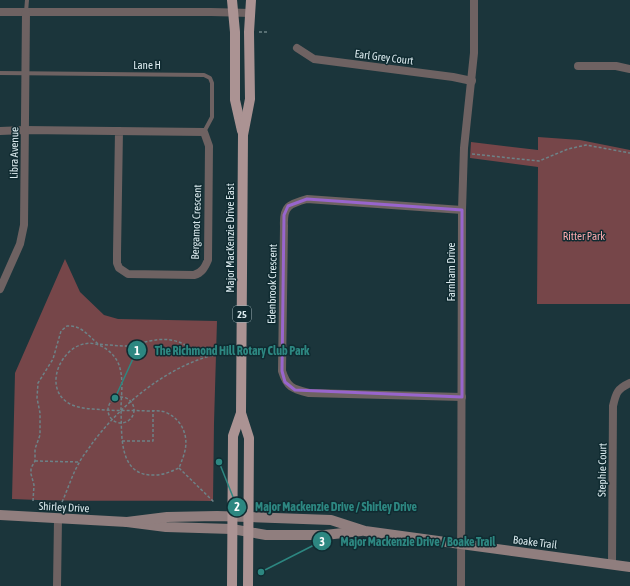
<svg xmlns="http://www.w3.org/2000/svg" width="630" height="586" font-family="'Asap Condensed',sans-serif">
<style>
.green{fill:#764649}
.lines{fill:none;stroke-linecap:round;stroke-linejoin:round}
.path{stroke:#6d8287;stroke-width:1.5;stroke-dasharray:3 2;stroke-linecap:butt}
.lane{stroke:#6e6262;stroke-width:4}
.street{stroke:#6e6262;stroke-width:8}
.secondary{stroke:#907e7e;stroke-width:10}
.primary{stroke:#ab9393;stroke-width:10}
.marked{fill:none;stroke:#9865cd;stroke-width:3;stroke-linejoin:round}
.labels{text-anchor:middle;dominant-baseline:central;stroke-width:3;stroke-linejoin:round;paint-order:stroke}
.shield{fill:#102b31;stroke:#9db0b5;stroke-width:1}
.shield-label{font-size:10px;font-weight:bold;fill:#dae9ed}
.street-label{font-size:11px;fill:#dae9ed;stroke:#102b31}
.park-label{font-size:11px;fill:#faa9ad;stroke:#102b31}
.leader{fill:none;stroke:#2d8781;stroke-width:1.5}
.callout-dot{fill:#2d8781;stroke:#102b31;stroke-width:1.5}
.mark-label{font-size:12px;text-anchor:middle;font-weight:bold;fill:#fff}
.callout-label{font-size:12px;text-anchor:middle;font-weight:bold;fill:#2d8781;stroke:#102b31;stroke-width:3;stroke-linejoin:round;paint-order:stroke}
</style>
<rect width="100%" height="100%" fill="#1b353b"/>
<g class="green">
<polygon points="538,137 580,140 630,150 630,304 537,304 538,167 470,158 471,142 538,150"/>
<path d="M65 259 80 292 104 315 118 319 217 321 214 423 213 501C146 500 79 502 12 499L15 373Z"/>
</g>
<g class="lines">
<g class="path">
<polyline points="259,32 267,32"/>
<polyline points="472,154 539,161 568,149 586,145 630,153"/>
<circle cx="121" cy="410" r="13"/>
<path d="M121 410C121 396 124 379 119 365 116 357 110 351 103 347 69 328 35 388 72 405 82 409 94 409 105 410 119 411 133 410 147 411 154 411 159 410 165 412 172 415 177 419 181 425 190 441 185 453 179 468 172 471 164 475 155 475 118 477 122 435 121 410"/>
<polyline points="122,441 153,441 153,411"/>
<polyline points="35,461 79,462"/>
<polyline points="179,468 214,502"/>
<path d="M33 501 34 485 31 474V468L35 461V449L40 435V413L37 398 38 383 53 359 61 331 67 326C81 325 88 335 98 344 108 345 118 346 129 346 136 345 143 342 150 341 173 336 185 343 203 357"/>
<path d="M62 502C68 489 72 475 79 463 82 457 87 451 91 445 120 405 168 365 218 354"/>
</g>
<g class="lane">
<polyline points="26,12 27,0"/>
<polyline points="0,73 204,75 210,78 212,83 212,117 204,132"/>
</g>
<g class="street">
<polyline points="0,12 211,12 251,13"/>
<polyline points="297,48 314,59 453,77 472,81"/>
<polyline points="578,66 616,66 630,69"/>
<path d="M0 131 25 130 204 132 209 146 208 260C205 267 202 273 194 275L128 274 119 268 117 263V253L119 131"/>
<polyline points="0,289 20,244 24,225 26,12"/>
<path d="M462 397 309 393C292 389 287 387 282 371L284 226C283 206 289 204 307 199L462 210"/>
<path d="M612 564 613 406C616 393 617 389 630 383"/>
<polyline points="57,586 58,519"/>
<polyline points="461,586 462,210 464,148 474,53 474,0"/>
</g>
<g class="secondary">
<polyline points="0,515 127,522 166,527 232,529 266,535 325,535 361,531"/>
<polyline points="127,522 167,517 217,516 331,520 365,531 630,567"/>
</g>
<g class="primary">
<polyline points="232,0 235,32 235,100 242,131"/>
<polyline points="232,586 233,436 241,413"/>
<polyline points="248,586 249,438 241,413 243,135 250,99 249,32 251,0"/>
</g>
</g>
<path class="marked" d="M307 199 462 210V397L295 390 285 382 282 371 284 215 288 206Z"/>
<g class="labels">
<rect class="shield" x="233" y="306" width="18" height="16" rx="3"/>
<g class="shield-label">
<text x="242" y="314">25</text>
</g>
<g class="street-label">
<text transform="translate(384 57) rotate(7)">Earl Grey Court</text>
<text x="147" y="65">Lane H</text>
<text transform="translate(14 153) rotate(-89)">Libra Avenue</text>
<text transform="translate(196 222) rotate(-88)">Bergamot Crescent</text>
<text transform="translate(230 238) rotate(-90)">Major MacKenzie Drive East</text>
<text transform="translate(451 272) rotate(-90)">Farnham Drive</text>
<text transform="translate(272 284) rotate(-89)">Edenbrook Crescent</text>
<text transform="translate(602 470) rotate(-89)">Stephie Court</text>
<text transform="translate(64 507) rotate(3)">Shirley Drive</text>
<text transform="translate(535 542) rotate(7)">Boake Trail</text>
</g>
<g class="park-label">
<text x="584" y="236">Ritter Park</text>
</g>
</g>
<path class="leader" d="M115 398L137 350M219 462L237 507M261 572L322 541"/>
<g class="callout-dot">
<circle cx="115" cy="398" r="4"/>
<circle cx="219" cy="462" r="4"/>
<circle cx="261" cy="572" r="4"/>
<circle cx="137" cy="350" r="10"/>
<circle cx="237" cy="507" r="10"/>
<circle cx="322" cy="541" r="10"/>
</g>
<g class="mark-label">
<text x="137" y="355">1</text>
<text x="237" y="511">2</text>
<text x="322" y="546">3</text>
</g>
<g class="callout-label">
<text x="232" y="355">The Richmond Hill Rotary Club Park</text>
<text x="336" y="511">Major Mackenzie Drive / Shirley Drive</text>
<text x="418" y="546">Major Mackenzie Drive / Boake Trail</text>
</g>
</svg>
